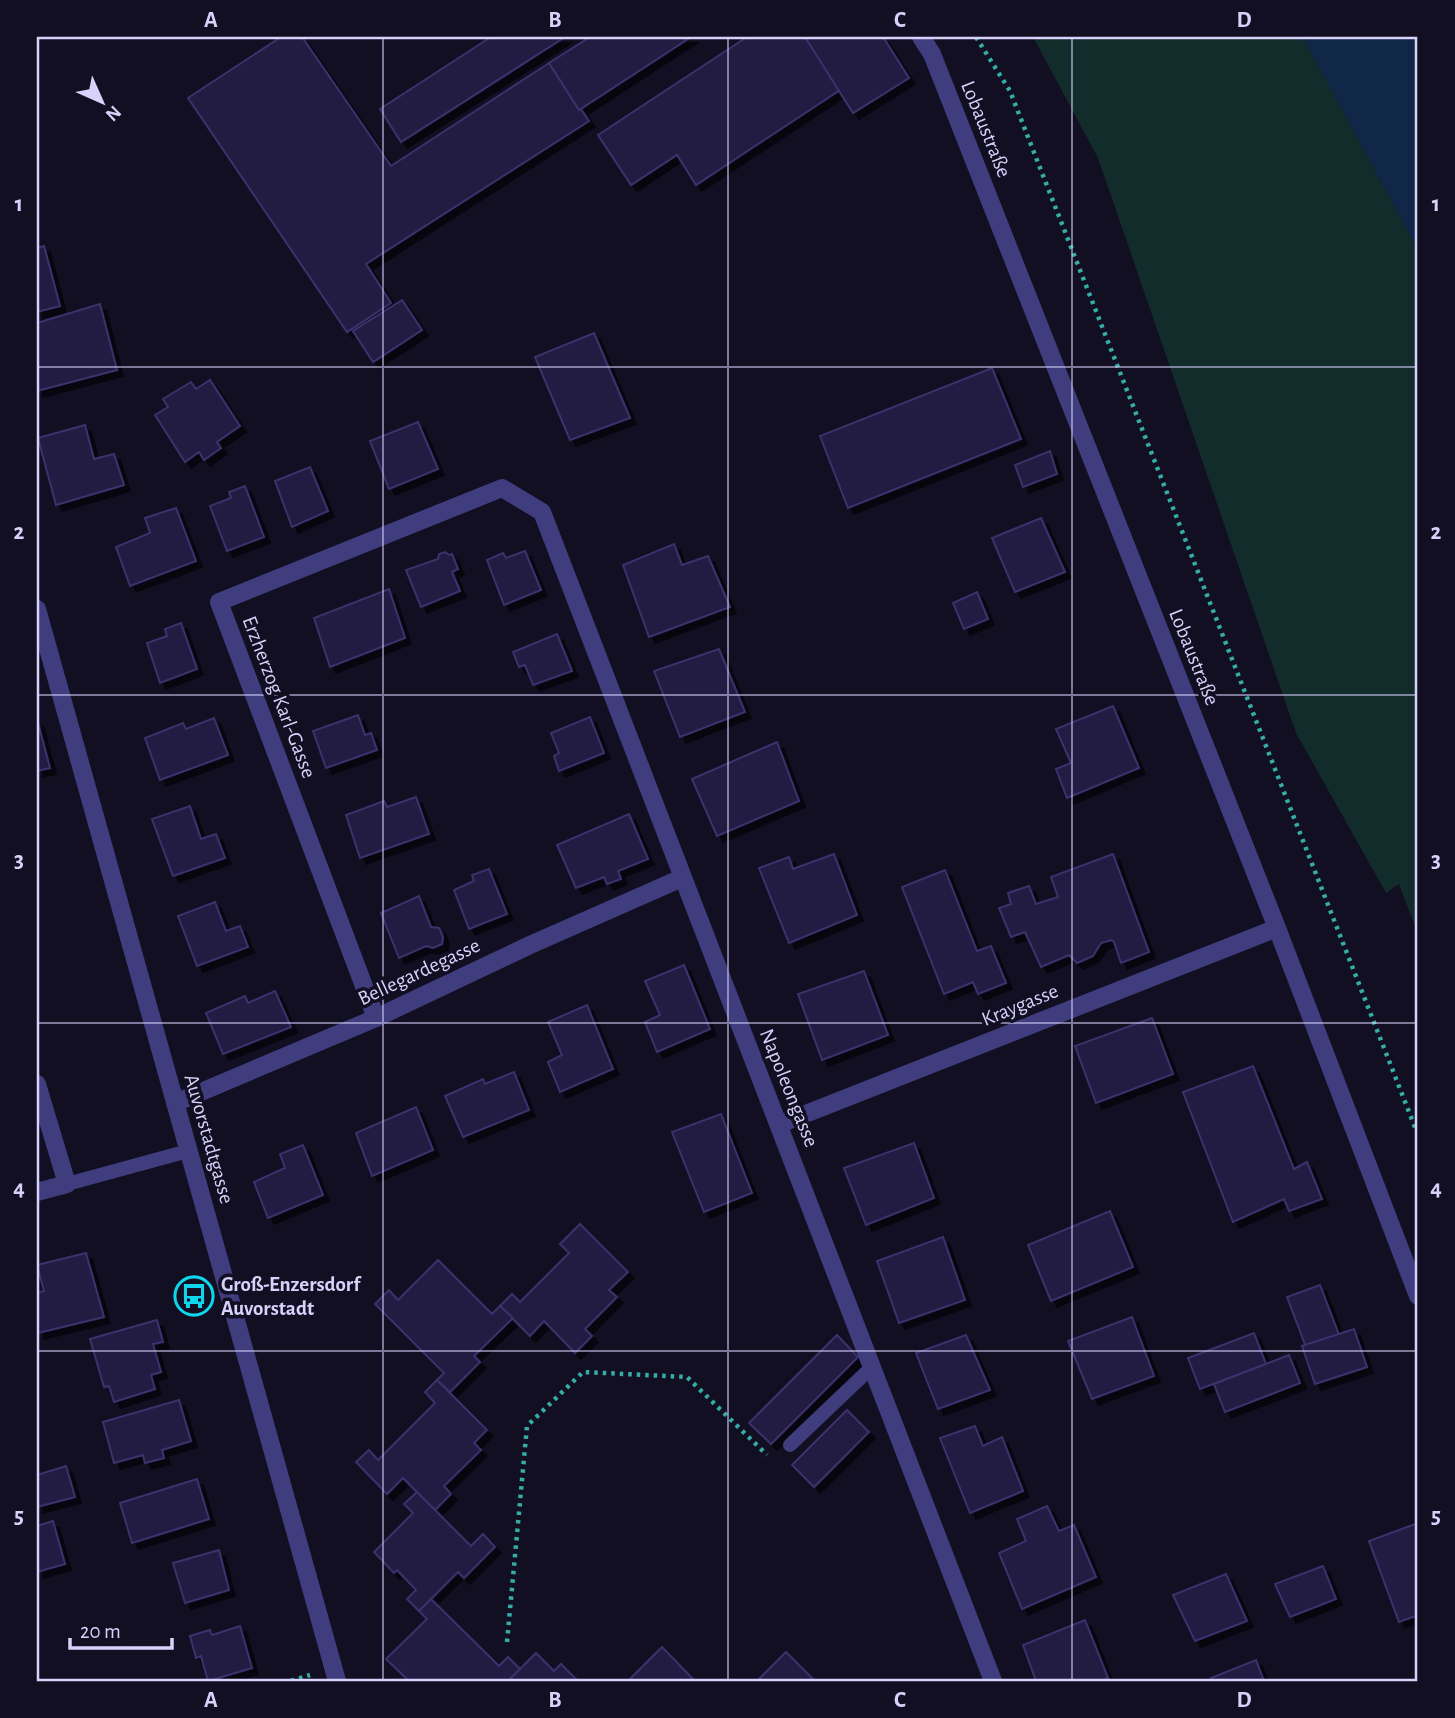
<svg xmlns="http://www.w3.org/2000/svg" width="1455" height="1718" font-family="'Alegreya Sans',sans-serif">
<style>
.green{fill:#122b2b}
.water{fill:#112748}
.building{fill:#241c42;stroke:#3c306c;stroke-width:2;filter:url(#shadow)}
.lines{fill:none;stroke-linecap:round;stroke-linejoin:round}
.path{stroke:#35ada6;stroke-width:4.5;stroke-dasharray:3.5 5;stroke-linecap:butt}
.lane{stroke:#3f3d7e;stroke-width:14}
.street{stroke:#3f3d7e;stroke-width:18}
.grid{fill:none;stroke:#d7d2fc;stroke-width:2;stroke-opacity:0.55}
.labels{text-anchor:middle;dominant-baseline:central;stroke-width:7;stroke-linejoin:round;paint-order:stroke}
.street-label{font-size:21px;fill:#d7d2fc;stroke:#120f22}
.poi-label{font-size:21px;font-weight:bold;fill:#d7d2fc;stroke:#120f22;text-anchor:start}
.neatline{fill:none;stroke:#d7d2fc;stroke-width:2.5}
.grid-label{font-size:23px;text-anchor:middle;font-weight:bold;fill:#d7d2fc}
</style>
<defs>
<filter id="shadow"><feDropShadow dx="6" dy="6" stdDeviation="0" flood-color="#0009"/></filter>
</defs>
<rect width="100%" height="100%" fill="#120f22"/>
<polygon class="green" points="1033,37 1303,37 1418,250 1418,934 1399,884 1386,893 1296,733 1098,158"/>
<polygon class="water" points="1303,37 1418,37 1418,250"/>
<g class="building">
<polygon points="281,37 302,37 391,166 549,63 589,121 366,264 391,303 347,332 188,98"/>
<polygon points="491,37 565,37 401,142 380,109"/>
<polygon points="590,37 691,37 579,110 549,63"/>
<polygon points="747,37 805,37 840,90 696,185 677,155 631,185 598,135"/>
<polygon points="805,37 883,37 909,78 853,113"/>
<polygon points="44,246 60,306 37,312 37,248"/>
<polygon points="402,300 422,330 373,362 353,331"/>
<polygon points="100,304 117,370 37,391 37,323"/>
<polygon points="594,333 630,418 570,440 535,357"/>
<polygon points="992,368 1021,439 848,508 820,436"/>
<polygon points="210,380 240,426 217,442 221,448 204,460 199,452 185,462 155,415 168,407 163,399 191,382 196,389"/>
<polygon points="418,422 438,469 389,489 370,441"/>
<polygon points="85,425 94,459 114,454 124,485 56,505 38,438"/>
<polygon points="1050,451 1057,474 1023,487 1015,465"/>
<polygon points="310,467 328,511 292,527 275,481"/>
<polygon points="245,486 264,537 227,551 210,506 231,498 229,492"/>
<polygon points="176,508 196,561 130,586 116,547 150,533 145,518"/>
<polygon points="1041,518 1065,572 1015,592 992,538"/>
<polygon points="674,544 682,565 708,556 730,607 649,637 623,565"/>
<polygon points="525,551 541,590 504,605 487,560 503,553 506,558"/>
<polygon points="445,552 449,555 452,554 458,569 452,572 460,591 421,607 406,570 438,559 439,554"/>
<polygon points="389,589 405,638 330,667 314,618"/>
<polygon points="977,592 988,619 964,629 953,603"/>
<polygon points="181,623 197,669 160,683 147,643 167,636 165,629"/>
<polygon points="557,634 572,671 533,685 525,665 519,667 513,652"/>
<polygon points="719,649 745,712 680,737 654,671"/>
<polygon points="1113,706 1139,768 1067,798 1056,769 1071,763 1056,729"/>
<polygon points="358,715 365,735 371,733 377,750 326,768 313,731"/>
<polygon points="590,717 604,753 559,771 554,756 559,753 551,733"/>
<polygon points="214,718 228,755 160,780 145,738 183,723 186,729"/>
<polygon points="37,719 50,768 37,771"/>
<polygon points="777,742 799,801 717,836 692,779"/>
<polygon points="416,797 429,834 360,858 346,815 384,801 387,807"/>
<polygon points="190,806 201,839 216,834 225,858 173,876 152,819"/>
<polygon points="629,814 648,859 618,871 621,879 607,884 604,877 576,888 557,845"/>
<polygon points="834,854 857,915 789,943 759,868 789,857 793,869"/>
<polygon points="1113,854 1149,952 1121,963 1114,942 1111,940 1101,943 1093,956 1077,963 1069,955 1041,967 1025,932 1011,937 999,908 1011,904 1008,893 1029,886 1036,904 1058,897 1051,877"/>
<polygon points="489,869 507,914 469,929 454,890 474,881 472,875"/>
<polygon points="945,870 977,951 991,946 1006,983 978,994 973,982 944,994 902,887"/>
<polygon points="419,896 431,927 439,928 443,937 442,944 433,948 426,946 399,958 381,913"/>
<polygon points="215,902 226,931 240,926 248,947 197,966 178,916"/>
<polygon points="684,965 710,1029 657,1052 645,1022 660,1015 645,981"/>
<polygon points="864,971 888,1035 822,1060 798,994"/>
<polygon points="275,991 291,1027 223,1054 206,1013 245,996 248,1003"/>
<polygon points="587,1005 613,1069 560,1092 548,1062 562,1055 548,1022"/>
<polygon points="1152,1018 1173,1074 1096,1103 1075,1046"/>
<polygon points="1253,1066 1294,1169 1307,1162 1322,1199 1289,1211 1284,1199 1233,1222 1183,1092"/>
<polygon points="514,1072 529,1110 463,1137 445,1096 483,1079 485,1084"/>
<polygon points="416,1107 433,1150 372,1176 356,1133"/>
<polygon points="721,1114 752,1193 704,1212 672,1132"/>
<polygon points="914,1143 934,1198 866,1225 844,1168"/>
<polygon points="303,1145 323,1195 268,1218 254,1182 285,1168 280,1154"/>
<polygon points="1110,1211 1133,1267 1051,1301 1028,1245"/>
<polygon points="580,1224 628,1272 609,1290 617,1297 585,1329 592,1336 575,1353 544,1321 530,1336 500,1306 512,1294 520,1302 569,1253 560,1244"/>
<polygon points="943,1237 965,1300 899,1323 877,1261"/>
<polygon points="86,1253 104,1317 38,1333 37,1293 44,1291 37,1265"/>
<polygon points="438,1260 492,1314 500,1306 513,1318 474,1356 480,1362 450,1392 437,1380 444,1373 375,1304 389,1290 398,1300"/>
<polygon points="1320,1285 1339,1335 1306,1347 1287,1297"/>
<polygon points="1132,1317 1154,1376 1092,1399 1068,1341"/>
<polygon points="157,1320 163,1342 153,1344 161,1372 151,1375 155,1389 114,1402 109,1386 104,1387 90,1339"/>
<polygon points="1354,1329 1367,1367 1315,1384 1302,1346"/>
<polygon points="1254,1333 1266,1364 1200,1389 1188,1358"/>
<polygon points="837,1335 858,1357 771,1444 749,1423"/>
<polygon points="966,1335 990,1390 938,1409 916,1353"/>
<polygon points="1289,1355 1300,1383 1225,1412 1214,1384"/>
<polygon points="437,1380 487,1430 474,1443 481,1450 444,1486 451,1494 435,1510 403,1478 387,1494 356,1462 369,1450 378,1460 435,1403 425,1392"/>
<polygon points="179,1400 191,1441 162,1450 164,1458 145,1463 143,1455 114,1463 103,1422"/>
<polygon points="847,1410 869,1432 814,1487 792,1465"/>
<polygon points="975,1426 983,1446 1002,1437 1023,1491 970,1513 940,1438"/>
<polygon points="66,1466 75,1497 37,1507 37,1475"/>
<polygon points="197,1479 209,1519 132,1543 120,1503"/>
<polygon points="417,1492 471,1546 483,1534 495,1547 464,1578 458,1572 419,1611 407,1599 416,1590 397,1570 394,1573 374,1552 413,1513 404,1504"/>
<polygon points="1047,1506 1059,1531 1074,1525 1096,1577 1022,1609 999,1553 1026,1541 1017,1519"/>
<polygon points="53,1521 65,1564 37,1572 37,1526"/>
<polygon points="1418,1523 1418,1615 1399,1622 1369,1541"/>
<polygon points="219,1550 229,1590 185,1603 173,1563"/>
<polygon points="1323,1566 1336,1599 1290,1617 1275,1584"/>
<polygon points="1226,1574 1247,1621 1195,1641 1173,1595"/>
<polygon points="431,1599 499,1666 508,1657 520,1669 508,1681 409,1681 386,1659 427,1619 419,1611"/>
<polygon points="1085,1620 1108,1678 1101,1681 1036,1681 1023,1645"/>
<polygon points="240,1626 252,1668 208,1681 201,1656 196,1658 190,1636 210,1630 212,1635"/>
<polygon points="662,1647 695,1681 628,1681"/>
<polygon points="786,1652 815,1681 757,1681"/>
<polygon points="536,1653 554,1671 561,1664 578,1681 508,1681"/>
<polygon points="1256,1660 1264,1681 1212,1681 1211,1678"/>
</g>
<g class="lines">
<g class="path">
<polyline points="976,37 1010,91 1418,1135"/>
<polyline points="507,1642 527,1426 583,1372 687,1377 767,1455"/>
<polyline points="291,1681 310,1675"/>
</g>
<g class="lane">
<polyline points="67,1184 188,1151"/>
<polyline points="790,1445 873,1366"/>
</g>
<g class="street">
<polyline points="921,37 932,54 1277,928 1418,1296"/>
<polyline points="37,609 337,1681"/>
<path d="M376 1018 219 602 502 488 542 512C691 902 844 1291 993 1681"/>
<polyline points="37,1084 67,1184 37,1192"/>
<polyline points="175,1103 376,1018 530,945 682,878"/>
<polyline points="780,1124 1277,928"/>
</g>
</g>
<path class="grid" d="M383 37V1681M728 37V1681M1072 37V1681M37 367H1418M37 695H1418M37 1023H1418M37 1351H1418"/>
<defs>
<g id="bus-ring" transform="scale(2.0125)"><circle r="9.5" fill="#120f22" stroke="#0ed7ed" stroke-width="1.5"/><path d="M-5-6H5V4H4V6H2V4H-2V6H-4V4H-5ZM-3.5-4V0h7V-4ZM-3.5 1.2v1.5H-2V1.2ZM2 1.2v1.5H3.5V1.2Z" fill="#0ed7ed"/></g>
</defs>
<g fill-rule="evenodd">
<use href="#bus-ring" x="194" y="1296"/>
</g>
<g class="labels">
<g class="street-label">
<text transform="translate(986 129) rotate(68)">Lobaustraße</text>
<text transform="translate(1194 657) rotate(68)">Lobaustraße</text>
<text transform="translate(279 697) rotate(69)">Erzherzog Karl-Gasse</text>
<text transform="translate(419 972) rotate(-25)">Bellegardegasse</text>
<text transform="translate(1020 1005) rotate(-22)">Kraygasse</text>
<text transform="translate(789 1088) rotate(68)">Napoleongasse</text>
<text transform="translate(209 1139) rotate(74)">Auvorstadtgasse</text>
</g>
<g class="poi-label">
<text x="221" y="1284">Groß-Enzersdorf<tspan x="221" dy="24">Auvorstadt</tspan></text>
</g>
</g>
<rect width="1455" height="1718" fill="none" stroke="#120f22" stroke-width="77"/>
<g transform="translate(102 102) rotate(135)" stroke="#120f22" stroke-width="5" paint-order="stroke">
<path d="M0-5L12 26L0 18L-12 26Z" fill="#d7d2fc"/>
<text y="-10" font-size="19" font-weight="bold" text-anchor="middle" fill="#d7d2fc">N</text>
</g>
<path d="M70 1638v10h102v-10" fill="none" stroke="#d7d2fc" stroke-width="3.5"/>
<text x="80" y="1638" font-size="21" fill="#d7d2fc" stroke="#120f22" stroke-width="5" paint-order="stroke">20 m</text>
<rect x="38" y="38" width="1378" height="1642" class="neatline"/>
<g class="grid-label">
<text x="211" y="27">A</text>
<text x="555" y="27">B</text>
<text x="900" y="27">C</text>
<text x="1244" y="27">D</text>
<text x="19" y="211">1</text>
<text x="1436" y="211">1</text>
<text x="19" y="539">2</text>
<text x="1436" y="539">2</text>
<text x="19" y="867">3</text>
<text x="1436" y="867">3</text>
<text x="19" y="1195">4</text>
<text x="1436" y="1195">4</text>
<text x="19" y="1523">5</text>
<text x="1436" y="1523">5</text>
<text x="211" y="1707">A</text>
<text x="555" y="1707">B</text>
<text x="900" y="1707">C</text>
<text x="1244" y="1707">D</text>
</g>
</svg>
